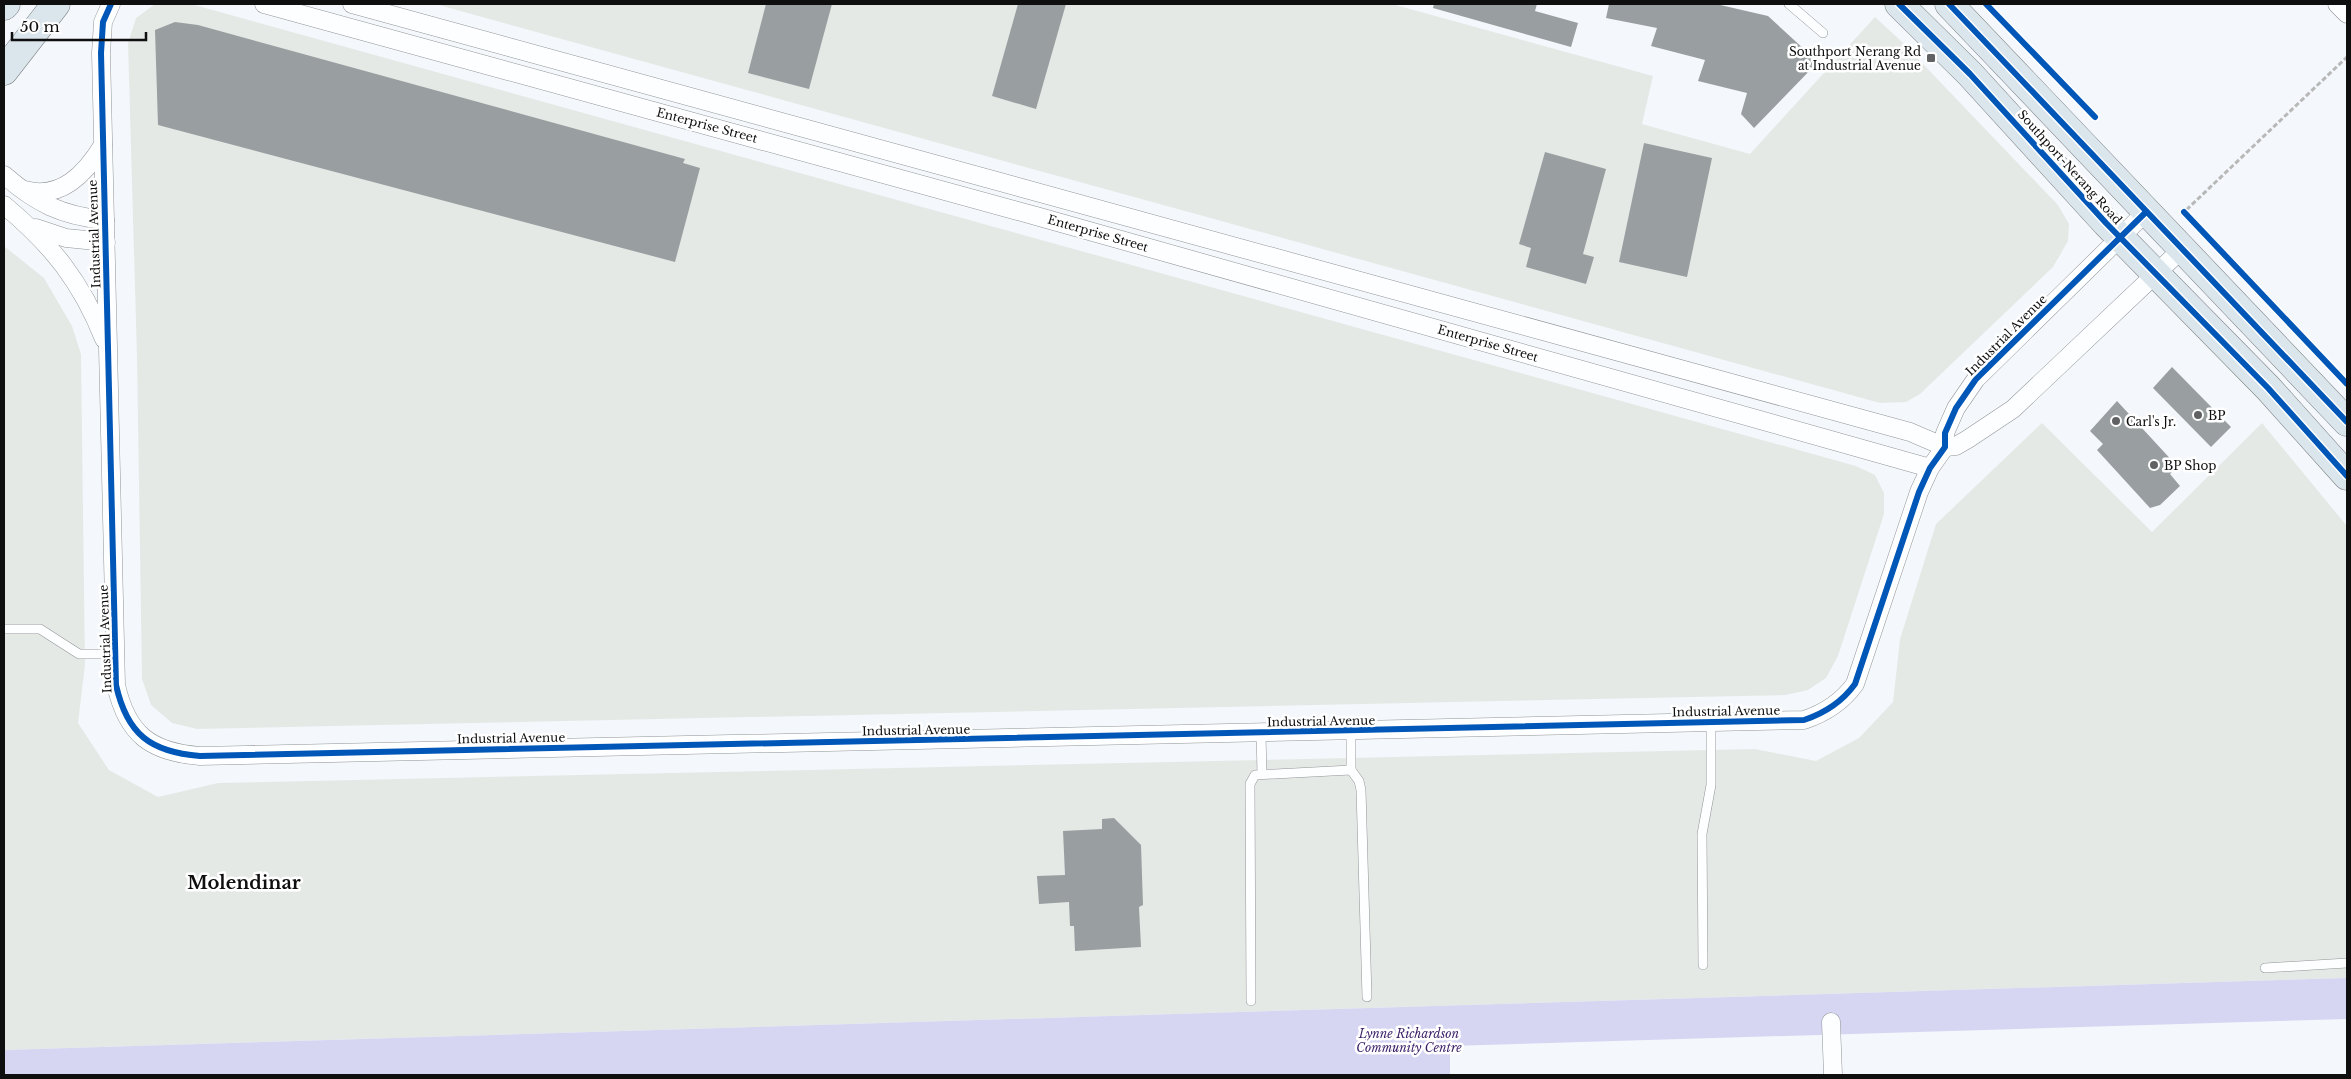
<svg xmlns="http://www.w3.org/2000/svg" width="2351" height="1079" font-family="'Libre Baskerville',serif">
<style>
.industrial{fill:#e5e9e6}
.green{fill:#d6d6f2}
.building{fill:#999ea0}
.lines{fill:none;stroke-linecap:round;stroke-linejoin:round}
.service-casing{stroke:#929496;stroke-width:10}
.minor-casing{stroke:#929496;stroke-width:19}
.primary-casing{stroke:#7f8183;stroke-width:29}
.path{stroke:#b8b8b9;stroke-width:3;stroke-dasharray:5 2.5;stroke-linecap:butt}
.service{stroke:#fdfeff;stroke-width:9}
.minor{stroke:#fdfeff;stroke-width:18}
.primary{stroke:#dae5ec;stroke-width:28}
.cycleway-casing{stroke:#fff;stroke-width:9}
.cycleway{stroke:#0057b8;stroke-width:6}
.poi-dot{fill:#5f6162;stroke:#fff;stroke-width:2}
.labels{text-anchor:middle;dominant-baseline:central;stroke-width:5;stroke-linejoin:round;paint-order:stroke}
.poi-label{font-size:12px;fill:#0f0f0f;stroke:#fff;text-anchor:start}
.street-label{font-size:12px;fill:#0f0f0f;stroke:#fff}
.park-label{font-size:12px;font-style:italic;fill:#3b1f67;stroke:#fff}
.district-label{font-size:18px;font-weight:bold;fill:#0f0f0f;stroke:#fff}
</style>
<rect width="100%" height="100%" fill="#f4f8fc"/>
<g class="industrial">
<polygon points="155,4 191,4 1856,466 1875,475 1884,493 1884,514 1838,656 1826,678 1808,690 1786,695 197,729 172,723 151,705 142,679 137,358 128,43 136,18"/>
<polygon points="435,4 1392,4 1653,76 1642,124 1750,154 1875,17 1901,41 2058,205 2069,224 2068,241 2053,267 1920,394 1906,402 1880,403"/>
<polygon points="4,246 44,278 72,326 81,354 85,665 78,723 109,770 158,797 218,783 1755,749 1816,761 1859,738 1893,702 1900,639 1936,524 2042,423 2152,532 2262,423 2347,526 2347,978 4,1050"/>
</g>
<polygon class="green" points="2347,978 2347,1019 1450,1046 1450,1075 4,1075 4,1050"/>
<g class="building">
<polygon points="766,4 832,4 809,89 748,73"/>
<polygon points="1018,4 1066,4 1036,109 992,96"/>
<polygon points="1434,4 1537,4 1535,11 1578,23 1571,47 1433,8"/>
<polygon points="1609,4 1716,4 1768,16 1818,62 1754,128 1741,114 1747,93 1698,81 1705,60 1651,46 1657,28 1606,18"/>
<polygon points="175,22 198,25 685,159 683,163 700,168 675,262 158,125 155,30"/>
<polygon points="1644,143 1712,158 1687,277 1619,262"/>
<polygon points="1545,152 1606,169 1583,254 1594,257 1586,284 1526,267 1531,248 1519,244"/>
<polygon points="2172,367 2231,427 2211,447 2153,388"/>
<polygon points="2117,401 2177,466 2170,474 2180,486 2160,505 2150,508 2097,450 2103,444 2090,431"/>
<polygon points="1114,818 1141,845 1143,905 1139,907 1141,947 1075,951 1074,926 1070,926 1069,902 1039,904 1037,876 1065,875 1063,831 1102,829 1102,819"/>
</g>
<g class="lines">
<g class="service-casing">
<g id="service">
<polyline points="1789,4 1823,33"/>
<polyline points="4,629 40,629 79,654 115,654"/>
<polyline points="1351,731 1351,770"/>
<polyline points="1261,733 1262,774"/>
<polyline points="1703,965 1702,834 1711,785 1711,723"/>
<polyline points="2265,968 2347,963"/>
<polyline points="1251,1001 1250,784 1255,775 1351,770 1359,781 1361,790 1367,997"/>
</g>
</g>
<g class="minor-casing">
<g id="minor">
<path d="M111 4 103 22 101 53 116 685C127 734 150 752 200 756L1804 720C1825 713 1842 702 1855 684L1919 492 1930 468 1945 447V433L1956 408 1976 379 2146 212"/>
<polyline points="264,4 1036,216 1930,468"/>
<polyline points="352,4 1910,432 1945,447 1956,446 1968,439 2013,409 2182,249"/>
<polyline points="2337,4 2347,14"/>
<path d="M4 175C36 203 62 216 105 220"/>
<path d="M24 190C61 200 85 174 103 145"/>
<path d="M4 205C51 244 81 281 104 339"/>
<polyline points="36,228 66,238 106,242"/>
<polyline points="1831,1022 1833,1075"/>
</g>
</g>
<g class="primary-casing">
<g id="primary">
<polyline points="1899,4 1970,74 2106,223 2268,388 2347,476"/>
<polyline points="1949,4 2347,422"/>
<polyline points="4,6 6,4"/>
<polyline points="4,71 56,4"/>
</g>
</g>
<polyline class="path" points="2181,215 2347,57"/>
<use href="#service" class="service"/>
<use href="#minor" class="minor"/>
<use href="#primary" class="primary"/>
<g class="cycleway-casing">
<g id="cycleway">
<path d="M111 4 103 22 101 53 116 685C127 734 150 752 200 756L1804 720C1825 713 1842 702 1855 684L1919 492 1930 468 1945 447V433L1956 408 1976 379 2146 212"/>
<polyline points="1899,4 1970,74 2106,223 2268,388 2347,476"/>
<polyline points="1949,4 2347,422"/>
<polyline points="1986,4 2095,117"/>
<polyline points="2184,212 2347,384"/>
</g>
</g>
<use href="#cycleway" class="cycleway"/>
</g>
<g class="poi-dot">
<rect x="1926" y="53" width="10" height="10" rx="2.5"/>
<circle cx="2198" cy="415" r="5"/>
<circle cx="2116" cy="421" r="5"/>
<circle cx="2154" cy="465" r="5"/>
</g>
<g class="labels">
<g class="poi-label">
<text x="1921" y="51" text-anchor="end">Southport Nerang Rd<tspan x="1921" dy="14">at Industrial Avenue</tspan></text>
<text x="2208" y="415">BP</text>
<text x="2126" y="421">Carl's Jr.</text>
<text x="2164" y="465">BP Shop</text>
</g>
<g class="street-label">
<text transform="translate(707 125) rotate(15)">Enterprise Street</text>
<text transform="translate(2070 167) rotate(48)">Southport-Nerang Road</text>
<text transform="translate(1098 233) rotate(16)">Enterprise Street</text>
<text transform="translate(94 234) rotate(-92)">Industrial Avenue</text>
<text transform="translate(2006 335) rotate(-45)">Industrial Avenue</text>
<text transform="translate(1488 343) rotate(16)">Enterprise Street</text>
<text transform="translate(105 639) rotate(-92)">Industrial Avenue</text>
<text transform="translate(1726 711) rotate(-1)">Industrial Avenue</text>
<text transform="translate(1321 721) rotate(-1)">Industrial Avenue</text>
<text transform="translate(916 730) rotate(-1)">Industrial Avenue</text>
<text transform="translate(511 738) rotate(-1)">Industrial Avenue</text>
</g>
<g class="park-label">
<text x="1409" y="1033">Lynne Richardson<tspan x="1409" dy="14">Community Centre</tspan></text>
</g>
<g class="district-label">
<text x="244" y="883">Molendinar</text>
</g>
</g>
<rect width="2351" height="1079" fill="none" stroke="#0f0f0f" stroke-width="10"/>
<path d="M12 32v8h134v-8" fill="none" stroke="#0f0f0f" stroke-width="2.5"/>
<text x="20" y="32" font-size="15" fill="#0f0f0f" stroke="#ffffff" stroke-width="4" paint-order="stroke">50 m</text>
</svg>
